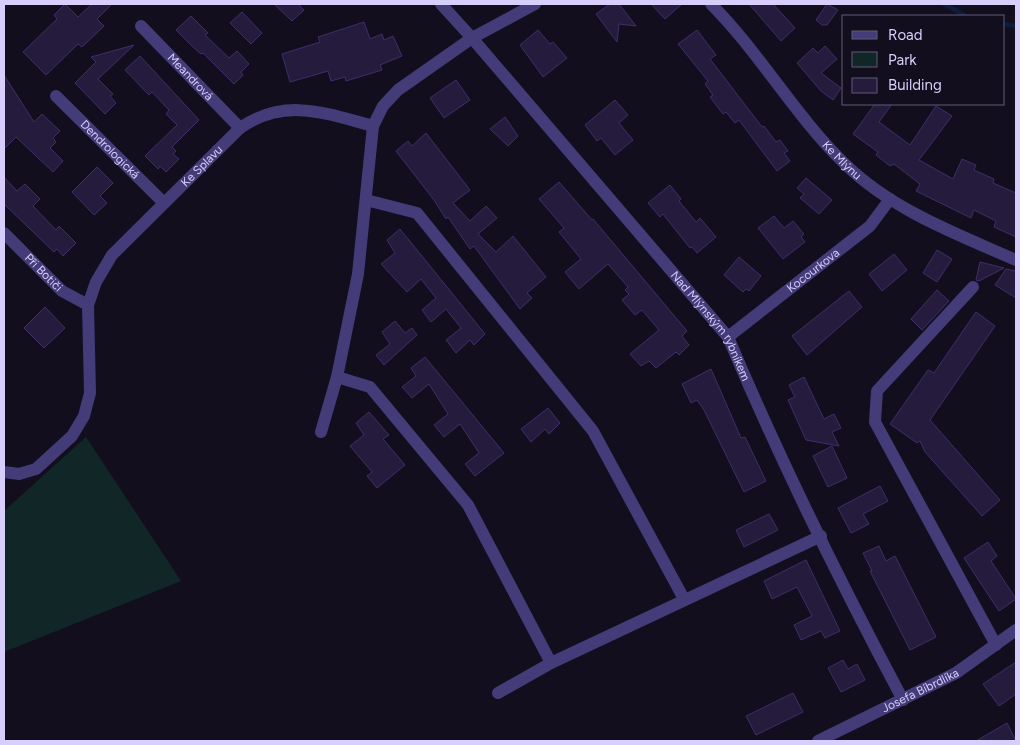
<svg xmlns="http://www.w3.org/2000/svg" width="1020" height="745" font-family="Figtree,sans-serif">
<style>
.green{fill:#112627}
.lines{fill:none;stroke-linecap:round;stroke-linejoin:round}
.stream{stroke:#0e1c3c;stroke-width:4.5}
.building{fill:#251b3d;stroke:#3e2f68}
.minor{stroke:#433c79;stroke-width:12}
.labels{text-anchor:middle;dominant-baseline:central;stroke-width:5;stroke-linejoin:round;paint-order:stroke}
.street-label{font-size:12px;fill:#d7cefb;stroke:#120e1e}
</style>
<rect width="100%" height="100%" fill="#120e1e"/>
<polygon class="green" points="86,437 181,581 4,652 4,511"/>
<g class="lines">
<g class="stream">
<polyline points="944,4 966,16"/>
<polyline points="1004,24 1016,26"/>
</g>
</g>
<g class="building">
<polygon points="65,4 78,17 92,4 112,4 97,19 104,26 82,47 78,44 46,75 23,52 57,19 54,15"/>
<polygon points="274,4 298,4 304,10 292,21"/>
<polygon points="610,4 619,4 636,26 619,24 617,42 596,14"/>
<polygon points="651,4 682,4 665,19"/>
<polygon points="749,4 773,4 795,28 781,41"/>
<polygon points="827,4 838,10 827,25 822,25 816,20"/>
<polygon points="242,12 262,33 251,44 230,23"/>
<polygon points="191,16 208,33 205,35 229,58 237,51 249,64 241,72 243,75 234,84 203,53 201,54 193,47 176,30"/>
<polygon points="364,22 370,39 382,34 384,40 393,36 402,56 380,65 382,70 346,81 345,77 331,81 328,71 290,82 282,54 320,42 318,37"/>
<polygon points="538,30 550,44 553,42 567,58 543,77 520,45"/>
<polygon points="697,30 716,55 710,59 762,127 764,126 776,142 780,140 788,151 784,153 790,161 777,171 739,120 735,123 726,112 723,114 710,97 713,95 705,84 708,81 678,44"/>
<polygon points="134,45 98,79 113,94 110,96 116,103 105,114 75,83 96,62 91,57"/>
<polygon points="825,46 837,59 821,73 841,88 833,100 821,91 797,63 813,48 818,53"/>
<polygon points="140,56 199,120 172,147 176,151 173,154 179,159 166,172 160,166 158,169 145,156 177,125 166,114 169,110 152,92 149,95 125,70"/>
<polygon points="4,75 34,122 42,114 60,131 53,138 56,142 50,148 63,161 53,172 16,137 4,149"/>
<polygon points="456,80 470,100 444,118 430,98"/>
<polygon points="615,100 628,115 619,123 633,140 615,155 601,138 597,141 585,125"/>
<polygon points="875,104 892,104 879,122 910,145 936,106 952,116 919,160 953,179 962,159 976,165 974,170 994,179 993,183 1016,193 1016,237 994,227 996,221 974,210 971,218 916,191 920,184 894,164 890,166 876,155 878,152 853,134"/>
<polygon points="505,117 518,136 508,146 490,129"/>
<polygon points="426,133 470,190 453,203 470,221 486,206 497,218 478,234 496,252 513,236 546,277 527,293 532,298 520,309 474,246 470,249 448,217 446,219 434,200 396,151 408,141 412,146"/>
<polygon points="97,167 113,183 100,196 107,203 94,215 72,192"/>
<polygon points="4,177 17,191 25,184 40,199 33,206 56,230 59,226 76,243 63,256 57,249 54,252 4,204"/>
<polygon points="806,178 832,200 819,214 800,198 804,194 797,188"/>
<polygon points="559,182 592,220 593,219 687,331 682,336 689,345 679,355 676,352 656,368 649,361 641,366 630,354 659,330 642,310 635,315 622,300 629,294 625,290 628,287 608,264 579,289 565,272 581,259 559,232 564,228 539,199"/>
<polygon points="670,185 681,199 679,201 696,222 700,218 716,237 697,253 692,247 690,248 663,214 660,217 648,203"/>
<polygon points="774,216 784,228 793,221 804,234 801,237 805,242 783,259 758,228"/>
<polygon points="400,229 485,334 474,345 470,340 456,353 446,340 461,328 446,309 431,322 422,310 436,298 421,279 407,292 381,264 395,253 387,240"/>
<polygon points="937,250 952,259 937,282 923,273"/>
<polygon points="894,254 907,270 882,291 869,274"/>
<polygon points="739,257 761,276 749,291 746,289 743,292 724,275"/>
<polygon points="980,262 1004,268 979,281 976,280"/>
<polygon points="1006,269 1016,271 1016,298 995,285"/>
<polygon points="937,290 949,301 922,330 911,319"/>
<polygon points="849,291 862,307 807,355 792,336"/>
<polygon points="45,307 65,328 44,348 24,328"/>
<polygon points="976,312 995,326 930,420 1000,500 982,516 925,452 920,441 917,443 890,424 928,370 934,373"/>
<polygon points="395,321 405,333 412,328 417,335 384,365 376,355 390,344 382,332"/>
<polygon points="425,357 504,453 475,476 465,464 479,453 460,424 444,437 434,425 448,414 429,384 412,398 402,387 416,376 411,368"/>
<polygon points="711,369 741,438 745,437 766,481 744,492 704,410 697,400 691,403 682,384"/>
<polygon points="804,377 824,419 834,414 841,428 832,432 839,446 806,440 788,400 795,397 789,385"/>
<polygon points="548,408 560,423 549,434 545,429 531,442 521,429"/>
<polygon points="369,412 389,435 383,439 405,465 377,488 367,476 372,472 350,446 364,435 356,423"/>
<polygon points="832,446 847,478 828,487 813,456"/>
<polygon points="880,486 888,501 863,514 869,524 851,533 838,508"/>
<polygon points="769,514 778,530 744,547 736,530"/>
<polygon points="988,542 997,556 991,561 1016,599 999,611 964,558"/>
<polygon points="879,546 886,561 895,556 936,637 910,650 870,571 872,571 863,553"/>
<polygon points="806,560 840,631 825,638 821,631 801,640 794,625 812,616 797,587 772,599 764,581"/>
<polygon points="843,660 848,669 857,664 865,680 841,692 828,668"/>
<polygon points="1016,662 1016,694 999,706 983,684"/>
<polygon points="793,693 803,712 756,735 746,716"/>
<polygon points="1007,723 1016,741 976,741"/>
</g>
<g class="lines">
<g class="minor">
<path id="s1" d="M441 4 472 38 728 337C780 460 840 582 903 700"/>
<path id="s2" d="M711 4C760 53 795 116 845 164 892 210 957 234 1016 260"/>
<path id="s3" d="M141 26 240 128"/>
<path id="s4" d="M56 96 164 203"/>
<polyline points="366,200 417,213 593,431 684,599"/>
<path id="s5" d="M4 233 62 291 88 305"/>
<polyline points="973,287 877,391 875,422 996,645"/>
<path id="s6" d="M728 337 870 226 890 199"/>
<polyline points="337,377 370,387 468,505 551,663"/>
<polyline points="321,432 337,377 358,274 373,126"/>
<path id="s7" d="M4 472 19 474 36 469 72 436 84 416 90 393 88 305 96 282 112 255 240 128C285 97 325 113 373 126L383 106 398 90 472 38 535 4"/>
<polyline points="498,693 551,663 821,536"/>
<path id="s8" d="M818 741 956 673 1016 630"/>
</g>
</g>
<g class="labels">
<g class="street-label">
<text stroke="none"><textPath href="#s3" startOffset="71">Meandrová</textPath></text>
<text stroke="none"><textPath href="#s4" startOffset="76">Dendrologická</textPath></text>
<text stroke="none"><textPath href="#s2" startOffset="204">Ke Mlýnu</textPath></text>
<text stroke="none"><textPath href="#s7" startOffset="399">Ke Splavu</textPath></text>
<text stroke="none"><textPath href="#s6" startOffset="108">Kocourkova</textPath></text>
<text stroke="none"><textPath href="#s5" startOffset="56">Při Botiči</textPath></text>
<text stroke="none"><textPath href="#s1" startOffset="421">Nad Mlýnským rybníkem</textPath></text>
<text stroke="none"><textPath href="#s8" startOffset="114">Josefa Bíbrdlíka</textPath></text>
</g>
</g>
<rect width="1020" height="745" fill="none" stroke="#d7cefb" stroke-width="10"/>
<rect x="842" y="15" width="162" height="90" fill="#120e1e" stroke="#615b76"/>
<rect x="852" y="31" width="25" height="8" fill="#433c79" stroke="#615b76"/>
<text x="888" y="40" font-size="15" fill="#d7cefb">Road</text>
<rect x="852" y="52" width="25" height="15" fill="#112627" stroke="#615b76"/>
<text x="888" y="65" font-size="15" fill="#d7cefb">Park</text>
<rect x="852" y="78" width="25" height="15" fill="#251b3d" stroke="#615b76"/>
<text x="888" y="90" font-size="15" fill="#d7cefb">Building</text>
</svg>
